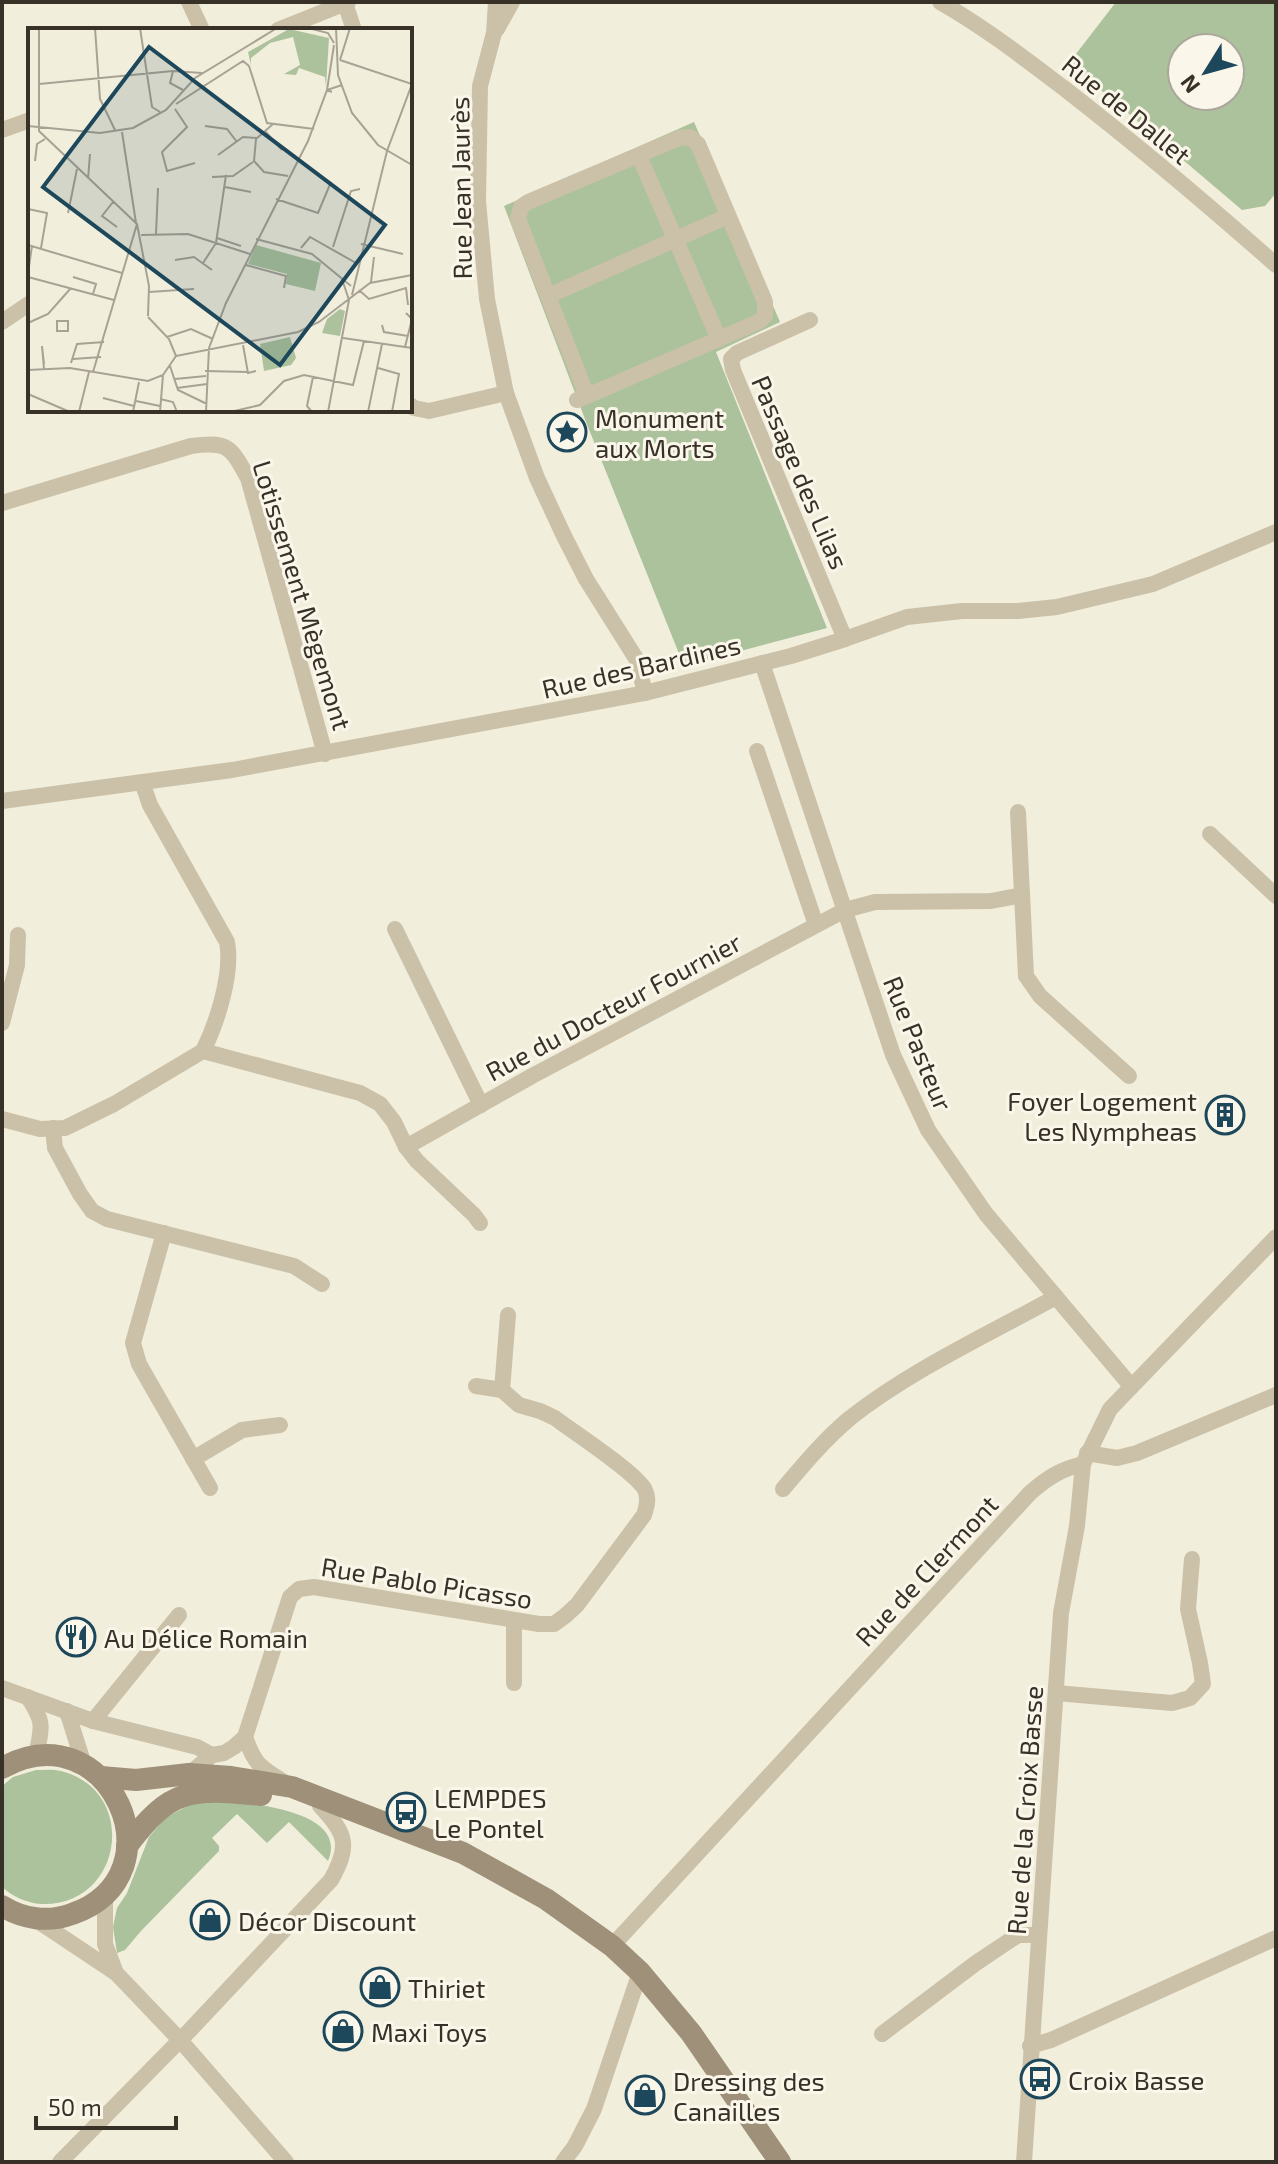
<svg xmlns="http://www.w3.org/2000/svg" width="1278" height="2164" font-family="'Exo 2',sans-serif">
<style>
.green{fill:#acc29c;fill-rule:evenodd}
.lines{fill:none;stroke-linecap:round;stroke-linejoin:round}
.street{stroke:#cbc1a8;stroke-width:16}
.secondary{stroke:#9f9079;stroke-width:22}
.labels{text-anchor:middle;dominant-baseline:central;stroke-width:6;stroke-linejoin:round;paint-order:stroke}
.street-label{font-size:26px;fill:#383128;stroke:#faf6e9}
.poi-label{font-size:26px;fill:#383128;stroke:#faf6e9;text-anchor:start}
.inset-road{fill:none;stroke:#a8a294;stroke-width:2}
.view{fill:#1d475a;fill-opacity:0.15;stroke:#1d475a;stroke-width:4}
.inset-edge{fill:none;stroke:#383128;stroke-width:4}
</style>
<rect width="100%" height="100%" fill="#f2eedc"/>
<g class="green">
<path d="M1116 2H1276V193L1265 206 1242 210 1069 63ZM1182 48H1230V96H1182Z"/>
<polygon points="694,122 780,322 716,352 827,628 684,666 588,427 504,206"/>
<path d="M36 1770C44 1770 53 1769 61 1771 140 1791 123 1907 41 1904 27 1903 13 1897 2 1887V1786L13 1777Z"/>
<path d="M214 1799C246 1803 350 1809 328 1861L289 1822 267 1843 237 1814 212 1838 219 1846V1851L141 1931 125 1950 117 1953 113 1927 117 1908 127 1893 149 1837 165 1818 189 1805Z"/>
</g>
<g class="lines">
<g class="street">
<polyline points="189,2 202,30"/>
<polyline points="496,2 494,33 480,86 478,201 487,299 506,393 537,478 564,536 586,579 637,660 645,693"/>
<path d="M940 2C984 27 1024 58 1065 89 1137 145 1207 204 1276 265"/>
<polyline points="345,3 354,30"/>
<polyline points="497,29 512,2"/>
<polyline points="278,30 348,2"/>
<polyline points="2,130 30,120"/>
<polyline points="639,156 719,339"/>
<polyline points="548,296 728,216"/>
<polyline points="810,320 737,353 731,359 733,370 845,639"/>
<polyline points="2,322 30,303"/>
<polyline points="577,400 587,396 758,322 765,316 765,302 763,297 698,144 690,137 679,138 528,202 521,207 518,219 587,396"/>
<polyline points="410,405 414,408 429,411 506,393"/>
<path d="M2 503 191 446C228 441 231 447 248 478L325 754"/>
<polyline points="762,663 893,1055 928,1130 986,1214 1131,1386"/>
<polyline points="757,751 816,925"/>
<polyline points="2,801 232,770 645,693 791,656 845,639 907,617 962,611 1018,611 1057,607 1153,584 1276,532"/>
<polyline points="1018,812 1026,976 1040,996 1129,1076"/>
<polyline points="1210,834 1276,896"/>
<polyline points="395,929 481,1105"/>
<polyline points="2,1023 17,965 18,935"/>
<polyline points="203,1051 360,1093 380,1104 394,1122 406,1147 417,1161 474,1215 480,1223"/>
<path d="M2 1119 40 1129 65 1128 114 1104 203 1051C217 1023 233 973 227 942L150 805 142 782"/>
<polyline points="53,1128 55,1148 80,1194 92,1211 107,1219 294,1266 322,1284"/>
<polyline points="406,1147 532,1076 845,910 875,902 991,901 1022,895"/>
<polyline points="164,1233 133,1343 139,1364 210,1488"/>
<polyline points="502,1390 508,1315"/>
<polyline points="1087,1453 1117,1458 1137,1453 1276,1395"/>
<polyline points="193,1459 242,1430 280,1425"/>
<path d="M783 1489C804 1464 825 1439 850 1418 913 1369 987 1335 1056 1297"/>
<polyline points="514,1621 514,1683"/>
<polyline points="2,1688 93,1721 197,1747 212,1755"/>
<polyline points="1056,1693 1172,1703 1190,1698 1203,1684 1200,1663 1188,1609 1192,1559"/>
<path d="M28 1697C45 1724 42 1725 36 1756"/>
<polyline points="67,1711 84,1765"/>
<polyline points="93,1721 179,1615"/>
<path d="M245 1737C255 1765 260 1767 284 1782"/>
<path d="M189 1774 212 1755 224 1753 234 1747 245 1737 290 1597 299 1589 314 1587 539 1624H554L565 1616 577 1605 644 1515C647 1506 649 1498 645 1490 637 1473 573 1432 555 1418L540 1411 519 1405 502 1390 476 1386"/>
<polyline points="105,1895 105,1944 116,1973"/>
<polyline points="35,1919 116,1973 180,2040 286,2162"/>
<path d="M612 1946 1030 1493C1047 1478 1061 1469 1083 1464"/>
<polyline points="882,2034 976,1963 1018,1935 1039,1935"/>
<polyline points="1030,2046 1051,2040 1276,1938"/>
<path d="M60 2162 190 2030 331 1880C350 1846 347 1834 320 1806"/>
<polyline points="563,2162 575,2146 594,2109 640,1972"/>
<polyline points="1024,2162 1061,1613 1077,1526 1083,1464 1110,1409 1276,1237"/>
</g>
<g class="secondary">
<path d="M2 1768C108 1708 184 1875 72 1914 48 1923 23 1919 2 1906"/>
<polyline points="101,1777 136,1780 189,1774 231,1777 292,1787 463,1853 546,1899 612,1946 640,1972 691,2033 780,2162"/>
<path d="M127 1846C171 1787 191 1788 261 1795"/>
</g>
</g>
<defs>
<g id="sight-ring" transform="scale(2)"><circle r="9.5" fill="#faf6e9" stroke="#1d475a" stroke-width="1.5"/><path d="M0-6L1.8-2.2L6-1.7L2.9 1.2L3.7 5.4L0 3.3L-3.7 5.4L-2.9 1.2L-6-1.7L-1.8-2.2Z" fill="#1d475a"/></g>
<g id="building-ring" transform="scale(2)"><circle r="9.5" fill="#faf6e9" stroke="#1d475a" stroke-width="1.5"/><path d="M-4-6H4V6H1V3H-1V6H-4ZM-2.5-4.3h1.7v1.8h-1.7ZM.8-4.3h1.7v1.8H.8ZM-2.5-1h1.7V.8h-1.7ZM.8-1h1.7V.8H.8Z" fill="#1d475a"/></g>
<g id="restaurant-ring" transform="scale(2)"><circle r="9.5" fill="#faf6e9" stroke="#1d475a" stroke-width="1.5"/><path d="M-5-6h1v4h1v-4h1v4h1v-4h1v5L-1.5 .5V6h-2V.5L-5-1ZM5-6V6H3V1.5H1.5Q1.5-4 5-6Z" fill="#1d475a"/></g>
<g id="bus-ring" transform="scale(2)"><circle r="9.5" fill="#faf6e9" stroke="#1d475a" stroke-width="1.5"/><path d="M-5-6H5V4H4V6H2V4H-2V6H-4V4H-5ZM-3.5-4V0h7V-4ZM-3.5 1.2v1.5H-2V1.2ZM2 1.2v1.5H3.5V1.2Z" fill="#1d475a"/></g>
<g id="shop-ring" transform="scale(2)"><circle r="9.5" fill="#faf6e9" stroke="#1d475a" stroke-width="1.5"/><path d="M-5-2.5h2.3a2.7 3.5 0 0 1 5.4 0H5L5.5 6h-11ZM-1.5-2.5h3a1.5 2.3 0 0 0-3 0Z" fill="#1d475a"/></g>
</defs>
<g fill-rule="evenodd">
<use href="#sight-ring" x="567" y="432"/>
<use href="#building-ring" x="1225" y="1115"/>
<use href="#restaurant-ring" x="76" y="1637"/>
<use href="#bus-ring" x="406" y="1812"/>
<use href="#shop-ring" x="210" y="1920"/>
<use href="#shop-ring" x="380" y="1987"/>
<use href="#shop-ring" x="343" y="2031"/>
<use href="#bus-ring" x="1040" y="2079"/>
<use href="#shop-ring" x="645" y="2095"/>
</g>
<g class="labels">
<g class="street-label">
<text transform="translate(1127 109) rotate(39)">Rue de Dallet</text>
<text transform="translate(460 188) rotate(-91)">Rue Jean Jaurès</text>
<text transform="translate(801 472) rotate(67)">Passage des Lilas</text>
<text transform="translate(303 595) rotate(73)">Lotissement Mègemont</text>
<text transform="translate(641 666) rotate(-13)">Rue des Bardines</text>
<text transform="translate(613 1006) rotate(-28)">Rue du Docteur Fournier</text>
<text transform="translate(919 1043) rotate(68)">Rue Pasteur</text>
<text transform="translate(926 1570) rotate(-47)">Rue de Clermont</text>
<text transform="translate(427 1582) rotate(9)">Rue Pablo Picasso</text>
<text transform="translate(1024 1810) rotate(-86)">Rue de la Croix Basse</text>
</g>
<g class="poi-label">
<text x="595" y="417">Monument<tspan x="595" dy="30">aux Morts</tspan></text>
<text x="1197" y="1100" text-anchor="end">Foyer Logement<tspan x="1197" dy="30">Les Nympheas</tspan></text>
<text x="104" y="1637">Au Délice Romain</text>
<text x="434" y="1797">LEMPDES<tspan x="434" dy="30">Le Pontel</tspan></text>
<text x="238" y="1920">Décor Discount</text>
<text x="408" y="1987">Thiriet</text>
<text x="371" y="2031">Maxi Toys</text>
<text x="1068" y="2079">Croix Basse</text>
<text x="673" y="2080">Dressing des<tspan x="673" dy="30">Canailles</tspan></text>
</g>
</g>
<g transform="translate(28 28)">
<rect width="384" height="384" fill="#f2eedc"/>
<path d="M261 1 301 10 298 59 297 49 271 40 268 47 256 46 272 37 265 9 242 15 223 30V37L220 24ZM228 217 293 235 287 263 258 256 259 246 220 236ZM312 281 317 283 312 308 294 305 299 291ZM262 309 268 330 263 337 236 343 232 316Z" fill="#acc29c"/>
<path class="inset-road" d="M11 0V103L109 196 121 258 120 288M67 0 72 71 87 102M112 0 124 79 132 84M280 0 300 5 306 15M308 0 310 47 324 85 350 117 384 137M312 32 384 56 359 123 324 267M312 32 322 0M11 56 145 43M155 62 142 55 145 43 174 45M304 64 299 62 306 17M148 76 215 33 221 38 239 95 286 101M147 81 159 99 134 124 139 143 167 135M245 96 228 111 226 133 236 144 260 148M0 98 72 105 105 100 138 82 167 50 249 0M177 98 199 101 209 114M237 103 254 122M94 104 108 195M190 127 215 109 229 110M7 133 9 116 17 111M184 149 205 148 225 134M60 151 62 126M197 159 223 164M248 171 290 185 303 154M85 174 74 188 89 199M0 181 19 185 13 220M40 185 49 141M128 206 130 160M113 207 160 206 222 226M189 210 213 218M228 211 284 226 323 258M333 216 375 226M0 217 94 245M305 219 323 163 332 161M273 220 282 209 328 235M147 232 166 229 184 242M175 235 188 215 198 147M218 237 258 248 256 260M0 245 4 218M0 249 86 272M45 249 68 256 65 266M343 254 346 229M331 262 341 271 378 260 380 277M121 264 166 261M120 289 141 311 148 328M29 293H40V303H29ZM0 295 20 286 43 260M354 297 356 304 380 308M139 309 163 301 185 311M315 310 384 320M215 317 220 345 228 343M377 319 384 291 378 285M148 328 270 304 291 294 342 255 384 247M45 331 73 329M43 335 49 316 76 314M16 336 14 318 16 341M142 338 150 362 179 376M350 340 371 346 364 384M0 342 42 340 120 353 135 347 148 328M177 343 220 344M65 344 109 196M147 351 178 348M149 360 179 356M0 366 42 384M75 370 106 378M132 371 145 374 149 384M108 373 132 378M51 384 61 344M105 384 111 354M132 384 135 347M178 384 181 320 198 275 280 113 299 62 314 57M202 384 232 377 256 353 276 347 325 357 336 313M284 384 279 378 285 349M300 384 321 272 314 251M340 384 354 316"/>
<path class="view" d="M121 19 357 197 252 337 15 159Z"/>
<rect width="384" height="384" class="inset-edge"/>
</g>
<rect width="1278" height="2164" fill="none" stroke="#383128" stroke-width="8"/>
<g transform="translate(1206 72) rotate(233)"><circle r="38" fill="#faf6e9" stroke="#aca79c" stroke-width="2"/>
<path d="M0-6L14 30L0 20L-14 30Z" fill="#1d475a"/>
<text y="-12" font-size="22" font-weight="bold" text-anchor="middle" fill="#383128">N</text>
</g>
<path d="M36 2116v12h140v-12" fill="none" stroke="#383128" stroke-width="4"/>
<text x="48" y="2116" font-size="24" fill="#383128" stroke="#faf6e9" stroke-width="6" paint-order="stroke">50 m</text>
</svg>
